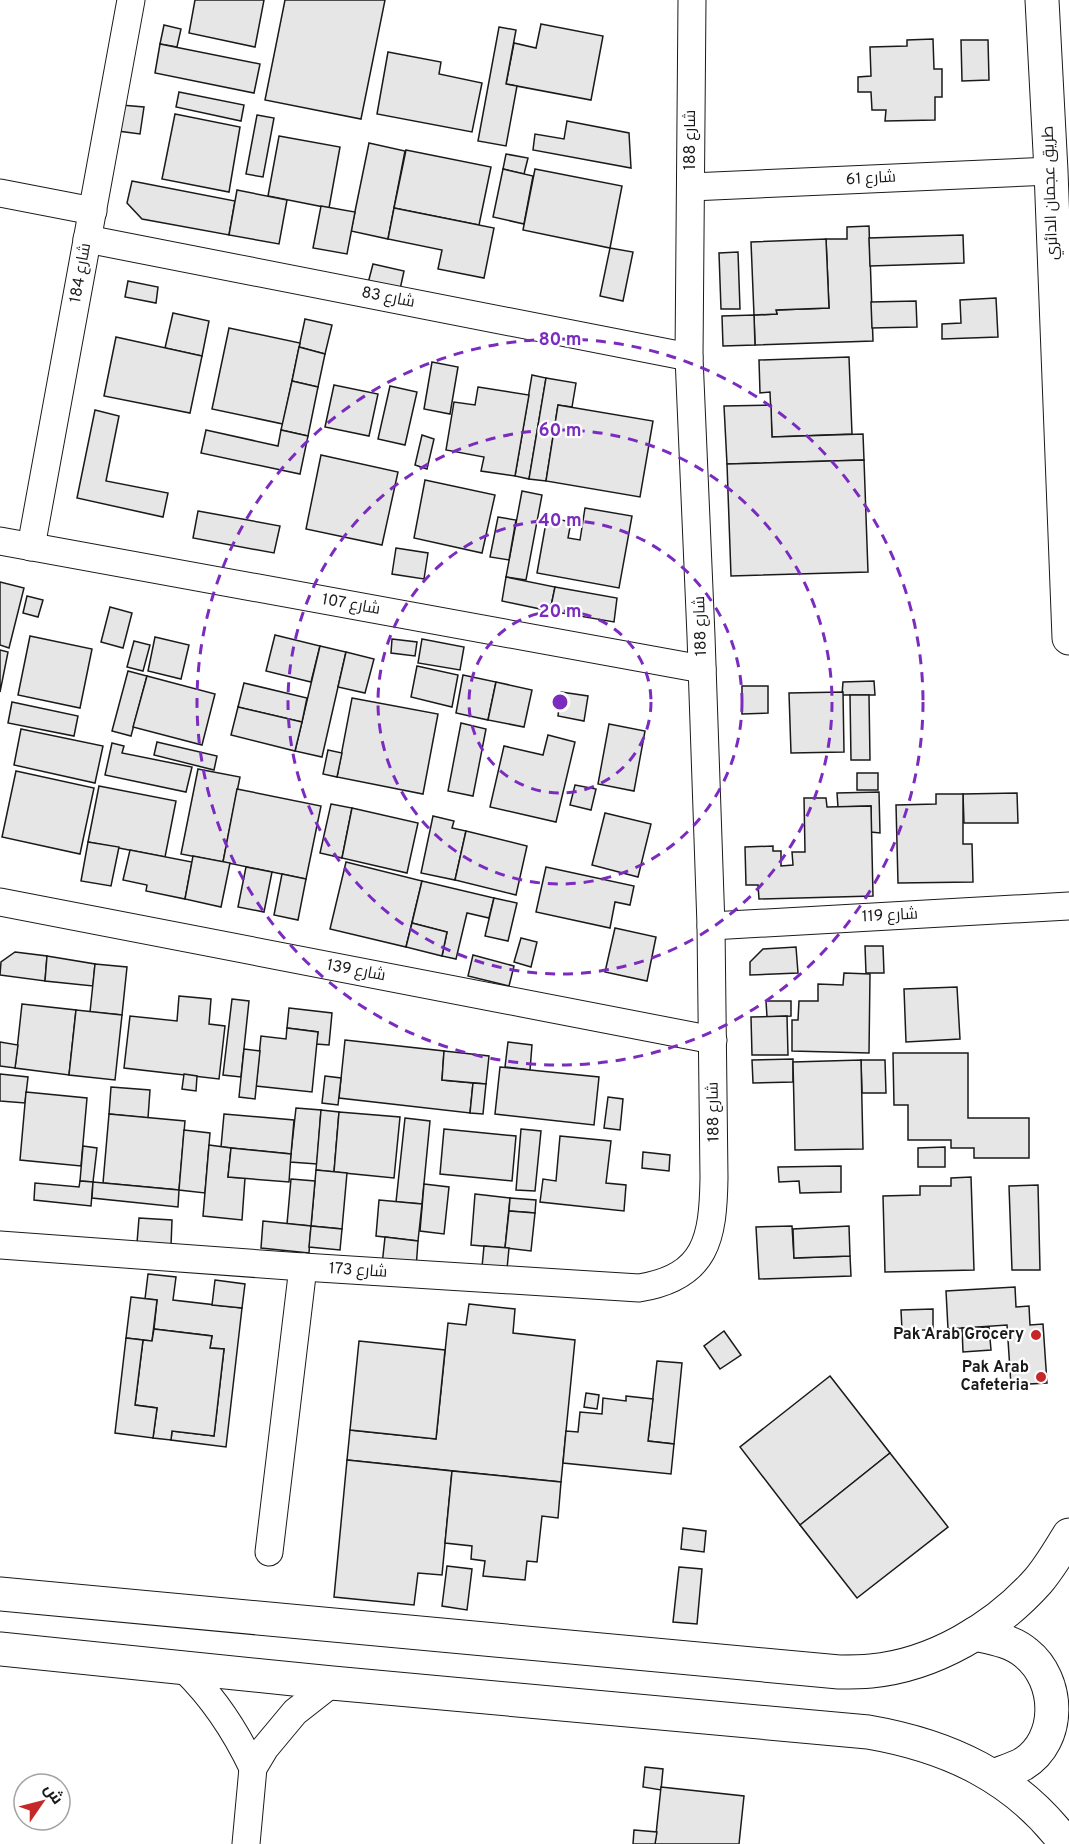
<svg xmlns="http://www.w3.org/2000/svg" width="1069" height="1844" font-family="Overpass,Cairo,sans-serif">
<style>
.building{fill:#e6e6e6;stroke:#1a1a1a;stroke-width:1.5}
.lines{fill:none;stroke-linecap:round;stroke-linejoin:round}
.street-casing{stroke:#1a1a1a;stroke-width:29}
.secondary-casing{stroke:#1a1a1a;stroke-width:35}
.street{stroke:#fff;stroke-width:27}
.secondary{stroke:#fff;stroke-width:33}
.ring{fill:none;stroke:#7b2cbf;stroke-width:3;stroke-dasharray:10 8}
.poi-dot{fill:#c62828;stroke:#fff;stroke-width:2}
.labels{text-anchor:middle;dominant-baseline:central;stroke-width:4.5;stroke-linejoin:round;paint-order:stroke}
.street-label{font-size:16px;fill:#1a1a1a;stroke:#fff}
.poi-label{font-size:16px;font-weight:bold;fill:#1a1a1a;stroke:#fff;text-anchor:end}
.centre{fill:#7b2cbf;stroke:#fff;stroke-width:3}
.ring-label{font-size:18px;text-anchor:middle;font-weight:bold;fill:#7b2cbf;stroke:#fff;stroke-width:4.5;stroke-linejoin:round;paint-order:stroke}
</style>
<rect width="100%" height="100%" fill="#fff"/>
<g class="building">
<polygon points="195,0 264,0 255,47 189,33"/>
<polygon points="285,0 385,0 361,119 265,100"/>
<polygon points="541,24 603,36 591,100 506,84 514,43 536,48"/>
<polygon points="164,25 181,29 177,47 160,44"/>
<polygon points="499,27 516,30 506,84 517,86 506,146 478,141"/>
<polygon points="933,39 934,69 942,69 942,97 935,97 935,120 885,121 886,110 872,110 871,92 858,92 858,77 871,76 870,47 907,46 907,40"/>
<polygon points="961,40 988,40 989,80 962,81"/>
<polygon points="160,44 260,64 254,93 155,73"/>
<polygon points="388,52 441,62 439,74 482,83 472,132 377,114"/>
<polygon points="179,92 244,105 241,121 176,107"/>
<polygon points="121,105 144,107 140,134 118,131"/>
<polygon points="175,114 240,127 229,192 162,179"/>
<polygon points="257,115 274,118 263,177 246,174"/>
<polygon points="567,121 629,133 631,168 533,150 535,134 564,139"/>
<polygon points="279,136 340,147 329,208 268,196"/>
<polygon points="369,143 405,151 388,239 351,231"/>
<polygon points="406,150 491,167 479,225 394,208"/>
<polygon points="506,154 528,158 524,174 503,169"/>
<polygon points="503,169 533,176 524,224 493,217"/>
<polygon points="535,169 622,186 610,248 523,230"/>
<polygon points="132,181 235,201 229,235 142,219 127,203"/>
<polygon points="237,190 287,200 279,244 229,235"/>
<polygon points="321,206 355,212 347,254 313,248"/>
<polygon points="394,208 494,228 484,278 438,269 442,250 388,239"/>
<polygon points="869,226 873,341 755,345 754,315 777,314 776,310 829,308 826,239 847,239 847,227"/>
<polygon points="963,235 964,263 870,266 869,238"/>
<polygon points="826,239 829,308 776,310 777,314 754,315 751,242"/>
<polygon points="610,248 633,252 623,301 600,296"/>
<polygon points="738,252 740,309 721,309 719,253"/>
<polygon points="373,264 404,271 399,294 367,287"/>
<polygon points="128,281 158,287 156,303 125,297"/>
<polygon points="996,298 998,337 942,339 942,324 961,323 960,300"/>
<polygon points="916,301 917,327 872,328 871,302"/>
<polygon points="173,313 209,321 202,356 165,348"/>
<polygon points="754,315 755,345 723,346 722,316"/>
<polygon points="305,319 332,325 325,354 299,347"/>
<polygon points="229,328 300,343 283,424 212,409"/>
<polygon points="116,337 202,356 190,413 104,396"/>
<polygon points="299,347 325,354 318,387 292,381"/>
<polygon points="849,357 852,434 772,437 770,392 760,393 759,360"/>
<polygon points="432,362 458,367 450,414 424,409"/>
<polygon points="532,375 546,378 529,479 515,476"/>
<polygon points="546,378 576,383 572,407 558,405 546,481 529,479"/>
<polygon points="292,381 318,387 308,436 281,430"/>
<polygon points="334,385 378,394 369,436 325,427"/>
<polygon points="390,386 417,392 405,445 378,439"/>
<polygon points="478,387 529,395 515,476 481,471 484,457 446,450 454,402 475,405"/>
<polygon points="558,405 653,421 640,497 546,481"/>
<polygon points="771,405 772,437 863,434 864,460 727,464 724,406"/>
<polygon points="95,410 119,416 106,481 168,493 163,517 77,498"/>
<polygon points="206,430 278,446 281,430 308,436 300,474 201,453"/>
<polygon points="422,435 434,439 427,469 415,465"/>
<polygon points="321,455 398,472 382,545 306,529"/>
<polygon points="864,460 868,572 731,576 727,464"/>
<polygon points="425,480 495,495 482,553 414,538"/>
<polygon points="522,491 542,495 526,580 506,577"/>
<polygon points="585,508 632,516 619,588 537,573 547,517 571,522 568,538 580,540"/>
<polygon points="198,511 280,526 274,553 193,538"/>
<polygon points="498,517 516,520 509,560 490,557"/>
<polygon points="396,548 428,553 424,579 392,574"/>
<polygon points="506,577 555,587 550,611 502,601"/>
<polygon points="0,582 24,588 9,648 0,645"/>
<polygon points="555,587 617,598 614,622 550,611"/>
<polygon points="27,596 43,600 38,617 23,613"/>
<polygon points="110,607 132,613 123,648 101,642"/>
<polygon points="275,635 320,646 311,682 266,671"/>
<polygon points="30,636 92,649 80,708 18,695"/>
<polygon points="155,637 189,645 181,679 148,671"/>
<polygon points="392,639 417,642 415,656 391,653"/>
<polygon points="422,639 464,647 460,670 418,663"/>
<polygon points="134,641 150,645 143,671 127,667"/>
<polygon points="320,646 346,652 322,757 295,751"/>
<polygon points="0,650 8,652 0,692"/>
<polygon points="346,652 374,659 365,693 338,687"/>
<polygon points="417,666 458,675 452,707 411,697"/>
<polygon points="128,671 147,676 131,736 112,731"/>
<polygon points="463,675 496,682 488,720 456,713"/>
<polygon points="147,676 215,694 202,745 133,727"/>
<polygon points="874,681 875,695 842,695 843,682"/>
<polygon points="496,682 532,690 524,727 488,720"/>
<polygon points="244,683 307,698 302,722 238,707"/>
<polygon points="742,686 768,686 768,713 742,714"/>
<polygon points="561,692 588,696 584,721 558,716"/>
<polygon points="843,692 844,752 791,753 789,693"/>
<polygon points="850,695 869,695 870,760 851,760"/>
<polygon points="352,698 438,714 423,794 337,777"/>
<polygon points="12,702 78,716 74,736 8,723"/>
<polygon points="238,707 302,722 295,751 231,735"/>
<polygon points="461,723 486,729 473,796 448,791"/>
<polygon points="609,724 645,731 634,791 598,784"/>
<polygon points="21,729 103,746 95,783 14,765"/>
<polygon points="548,735 575,742 556,822 490,807 504,746 543,755"/>
<polygon points="157,742 217,756 214,770 154,755"/>
<polygon points="112,743 124,746 122,753 192,767 186,792 105,775"/>
<polygon points="328,750 342,753 337,777 323,774"/>
<polygon points="198,769 240,777 223,862 181,854"/>
<polygon points="16,771 94,788 80,854 2,837"/>
<rect x="857" y="773" width="21" height="17"/>
<polygon points="575,785 596,789 591,810 570,805"/>
<polygon points="99,786 176,801 165,857 88,842"/>
<polygon points="237,789 321,806 306,879 223,862"/>
<polygon points="879,792 880,833 871,832 871,806 838,807 837,793"/>
<polygon points="1017,793 1018,823 964,823 963,794"/>
<polygon points="936,794 963,794 963,844 972,844 973,882 898,883 896,805 936,804"/>
<polygon points="804,798 826,798 827,807 871,806 873,896 759,899 758,885 746,885 745,847 773,846 773,851 781,851 781,866 793,865 792,852 805,852"/>
<polygon points="331,804 352,808 342,858 320,853"/>
<polygon points="352,808 418,823 407,873 342,858"/>
<polygon points="605,813 651,824 638,877 592,865"/>
<polygon points="433,816 454,821 452,828 466,831 455,880 421,873"/>
<polygon points="466,831 527,846 516,895 455,880"/>
<polygon points="88,842 119,847 111,886 81,881"/>
<polygon points="130,850 192,862 185,899 146,891 147,885 123,880"/>
<polygon points="193,856 230,863 221,907 185,899"/>
<polygon points="346,862 422,881 406,947 330,929"/>
<polygon points="246,867 272,872 264,912 238,907"/>
<polygon points="546,867 634,886 630,905 615,902 610,928 536,912"/>
<polygon points="282,874 306,879 298,920 274,915"/>
<polygon points="422,881 494,898 489,918 467,913 456,959 442,956 447,932 412,923"/>
<polygon points="494,898 517,903 508,941 485,936"/>
<polygon points="412,923 447,932 442,956 406,947"/>
<polygon points="615,928 656,937 647,981 605,972"/>
<polygon points="521,938 537,942 531,967 514,962"/>
<polygon points="865,946 883,946 884,973 866,973"/>
<polygon points="796,947 798,973 750,975 750,962 763,949"/>
<polygon points="15,952 47,956 45,981 0,975 1,962"/>
<polygon points="473,955 514,966 509,986 468,976"/>
<polygon points="47,956 95,964 93,986 45,981"/>
<polygon points="95,964 127,967 122,1015 90,1012"/>
<polygon points="844,973 870,974 869,1053 792,1051 792,1020 798,1020 799,1001 818,1001 818,984 843,985"/>
<polygon points="957,987 960,1039 906,1042 904,989"/>
<polygon points="179,996 211,999 209,1024 225,1026 219,1079 124,1068 130,1016 177,1021"/>
<polygon points="232,999 249,1001 241,1077 223,1075"/>
<polygon points="766,1001 791,1001 791,1016 767,1017"/>
<polygon points="22,1004 76,1010 69,1075 15,1068"/>
<polygon points="289,1008 332,1013 329,1045 316,1044 318,1032 287,1028"/>
<polygon points="76,1010 122,1015 115,1080 69,1075"/>
<polygon points="787,1016 788,1055 752,1055 751,1017"/>
<polygon points="287,1028 318,1032 312,1092 256,1086 261,1036 286,1039"/>
<polygon points="345,1040 444,1051 442,1080 473,1083 470,1113 339,1098"/>
<polygon points="0,1042 18,1045 15,1068 0,1066"/>
<polygon points="508,1042 532,1045 530,1070 505,1067"/>
<polygon points="244,1049 260,1051 255,1099 239,1097"/>
<polygon points="444,1051 489,1056 486,1084 442,1080"/>
<polygon points="893,1053 968,1053 968,1118 1029,1118 1029,1158 974,1158 974,1148 951,1148 951,1140 908,1140 908,1105 894,1105"/>
<polygon points="793,1059 793,1082 753,1083 752,1060"/>
<polygon points="861,1060 885,1060 886,1093 862,1093"/>
<polygon points="861,1060 863,1149 795,1150 793,1062"/>
<polygon points="500,1067 599,1077 594,1125 495,1114"/>
<polygon points="0,1074 28,1077 25,1103 0,1101"/>
<polygon points="184,1074 197,1076 196,1091 182,1089"/>
<polygon points="325,1076 341,1078 338,1105 322,1103"/>
<polygon points="473,1083 486,1084 483,1114 470,1113"/>
<polygon points="111,1087 150,1090 148,1118 109,1114"/>
<polygon points="26,1092 87,1098 81,1166 20,1160"/>
<polygon points="608,1097 623,1099 620,1130 604,1128"/>
<polygon points="296,1108 321,1110 317,1164 290,1162"/>
<polygon points="321,1110 339,1112 334,1172 316,1170"/>
<polygon points="339,1112 400,1117 394,1178 334,1172"/>
<polygon points="109,1114 185,1121 179,1190 103,1183"/>
<polygon points="224,1114 294,1120 291,1154 221,1147"/>
<polygon points="405,1118 430,1121 422,1204 396,1202"/>
<polygon points="444,1129 516,1136 512,1181 440,1174"/>
<polygon points="521,1129 541,1131 535,1191 516,1190"/>
<polygon points="184,1130 210,1133 205,1193 179,1190"/>
<polygon points="560,1136 611,1141 606,1183 626,1185 624,1211 540,1202 543,1179 556,1181"/>
<polygon points="209,1145 231,1148 228,1177 245,1178 242,1220 203,1216"/>
<polygon points="83,1146 97,1148 93,1182 80,1181"/>
<polygon points="945,1147 945,1167 918,1167 918,1148"/>
<polygon points="231,1148 291,1154 289,1182 228,1177"/>
<polygon points="643,1152 670,1155 669,1171 642,1168"/>
<polygon points="841,1166 841,1192 800,1193 799,1181 779,1182 778,1167"/>
<polygon points="316,1170 347,1173 342,1229 311,1226"/>
<polygon points="971,1177 974,1270 885,1272 883,1196 920,1195 920,1186 951,1186 951,1178"/>
<polygon points="291,1179 315,1181 311,1226 287,1224"/>
<polygon points="80,1181 93,1182 91,1206 34,1200 35,1183 79,1187"/>
<polygon points="93,1182 179,1190 178,1207 92,1198"/>
<polygon points="424,1184 449,1187 444,1234 420,1231"/>
<polygon points="1038,1185 1040,1270 1012,1270 1009,1186"/>
<polygon points="475,1194 510,1198 505,1248 471,1245"/>
<polygon points="510,1198 536,1200 535,1213 509,1211"/>
<polygon points="379,1200 422,1204 418,1241 376,1236"/>
<polygon points="509,1211 535,1213 531,1251 505,1248"/>
<polygon points="139,1218 172,1220 171,1246 137,1243"/>
<polygon points="263,1221 311,1226 309,1253 261,1248"/>
<polygon points="311,1226 342,1229 340,1250 309,1247"/>
<polygon points="792,1226 794,1258 850,1256 851,1276 759,1279 756,1227"/>
<polygon points="849,1226 850,1256 794,1258 793,1229"/>
<polygon points="385,1237 418,1241 416,1269 382,1265"/>
<polygon points="484,1246 509,1248 507,1269 482,1267"/>
<polygon points="148,1274 176,1277 173,1300 242,1308 226,1447 171,1440 172,1431 214,1436 224,1349 210,1348 212,1336 154,1329 157,1300 145,1299"/>
<polygon points="215,1280 245,1284 242,1308 212,1305"/>
<polygon points="1015,1287 1016,1307 1029,1306 1030,1325 1043,1324 1047,1383 1011,1385 1007,1325 948,1329 946,1291"/>
<polygon points="131,1297 157,1300 152,1341 126,1338"/>
<polygon points="469,1304 515,1309 513,1333 575,1340 561,1482 347,1460 350,1430 436,1439 448,1323 466,1325"/>
<polygon points="933,1309 933,1330 902,1330 901,1310"/>
<polygon points="989,1327 991,1350 963,1352 962,1328"/>
<polygon points="154,1329 212,1336 210,1348 224,1349 214,1436 172,1431 171,1440 153,1438 157,1408 135,1405 143,1340 152,1341"/>
<polygon points="724,1331 741,1355 720,1369 704,1346"/>
<polygon points="126,1338 143,1340 135,1405 157,1408 153,1438 115,1433"/>
<polygon points="359,1341 445,1350 436,1439 350,1430"/>
<polygon points="657,1361 682,1363 674,1444 648,1441"/>
<polygon points="830,1376 890,1453 800,1525 740,1447"/>
<polygon points="586,1393 599,1395 597,1409 584,1407"/>
<polygon points="626,1396 653,1399 648,1441 674,1444 671,1474 563,1463 566,1431 578,1432 580,1412 602,1414 603,1398 626,1401"/>
<polygon points="890,1453 948,1527 857,1598 800,1525"/>
<polygon points="347,1460 452,1471 442,1575 418,1573 414,1605 334,1597"/>
<polygon points="452,1471 561,1482 558,1518 542,1516 537,1562 527,1561 525,1580 483,1576 485,1561 471,1559 472,1546 445,1543"/>
<polygon points="683,1528 706,1531 704,1552 681,1549"/>
<polygon points="447,1566 472,1569 467,1610 442,1606"/>
<polygon points="679,1567 702,1569 697,1624 673,1622"/>
<polygon points="645,1767 663,1769 661,1790 643,1787"/>
<polygon points="661,1787 744,1796 739,1844 655,1844"/>
<polygon points="634,1830 657,1832 655,1844 633,1844"/>
</g>
<g class="lines">
<g class="street-casing">
<g id="street">
<polyline points="691,187 1051,171"/>
<polyline points="0,193 93,211"/>
<polyline points="87,239 689,357"/>
<polyline points="0,541 702,669"/>
<polyline points="31,547 131,0"/>
<polyline points="0,902 713,1040"/>
<polyline points="711,926 1069,906"/>
<path d="M0 1245 303 1267 639 1288C707 1277 713 1238 714 1178L711 926 701 636 689 357 692 0"/>
<polyline points="269,1552 303,1267"/>
<path d="M184 1669C214 1698 235 1730 253 1768"/>
<polyline points="246,1844 253,1768 265,1748 295,1712 332,1683"/>
</g>
</g>
<g class="secondary-casing">
<g id="secondary">
<polyline points="1042,0 1051,171 1069,638"/>
<path d="M0 1594 839 1672C849 1672 860 1672 871 1671 934 1665 996 1628 1038 1581 1050 1567 1059 1551 1069 1535"/>
<path d="M975 1634C993 1638 1012 1641 1026 1653 1060 1680 1062 1740 1023 1764 1014 1769 1003 1772 993 1776"/>
<path d="M0 1649 332 1683 868 1732C949 1746 1016 1777 1066 1844"/>
</g>
</g>
<use href="#street" class="street"/>
<use href="#secondary" class="secondary"/>
</g>
<g class="ring">
<circle cx="560" cy="702" r="91"/>
<circle cx="560" cy="702" r="182"/>
<circle cx="560" cy="702" r="272"/>
<circle cx="560" cy="702" r="363"/>
</g>
<g class="poi-dot">
<circle cx="1036" cy="1335" r="6"/>
<circle cx="1041" cy="1377" r="6"/>
</g>
<g class="labels">
<g class="street-label">
<text transform="translate(691 140) rotate(-90)">شارع 188</text>
<text transform="translate(871 179) rotate(-3)">شارع 61</text>
<text transform="translate(1051 193) rotate(-92)">طريق عجمان الدائري</text>
<text transform="translate(81 273) rotate(-80)">شارع 184</text>
<text transform="translate(388 298) rotate(11)">شارع 83</text>
<text transform="translate(351 605) rotate(10)">شارع 107</text>
<text transform="translate(701 626) rotate(-92)">شارع 188</text>
<text transform="translate(890 916) rotate(-3)">شارع 119</text>
<text transform="translate(356 971) rotate(11)">شارع 139</text>
<text transform="translate(714 1112) rotate(-91)">شارع 188</text>
<text transform="translate(358 1271) rotate(4)">شارع 173</text>
</g>
<g class="poi-label">
<text x="1024" y="1335">Pak Arab Grocery</text>
<text x="1029" y="1368">Pak Arab<tspan x="1029" dy="18">Cafeteria</tspan></text>
</g>
</g>
<circle cx="560" cy="702" r="9" class="centre"/>
<g class="ring-label">
<text x="560" y="345">80 m</text>
<text x="560" y="436">60 m</text>
<text x="560" y="526">40 m</text>
<text x="560" y="617">20 m</text>
</g>
<g transform="translate(42 1802) rotate(55)"><circle r="28" fill="#ffffff" stroke="#a3a3a3" stroke-width="1.5"/>
<path d="M0-4.5L10 22L0 15L-10 22Z" fill="#c62828"/>
<text y="-9" font-size="16" font-weight="bold" text-anchor="middle" fill="#1a1a1a">ش</text>
</g>
</svg>
